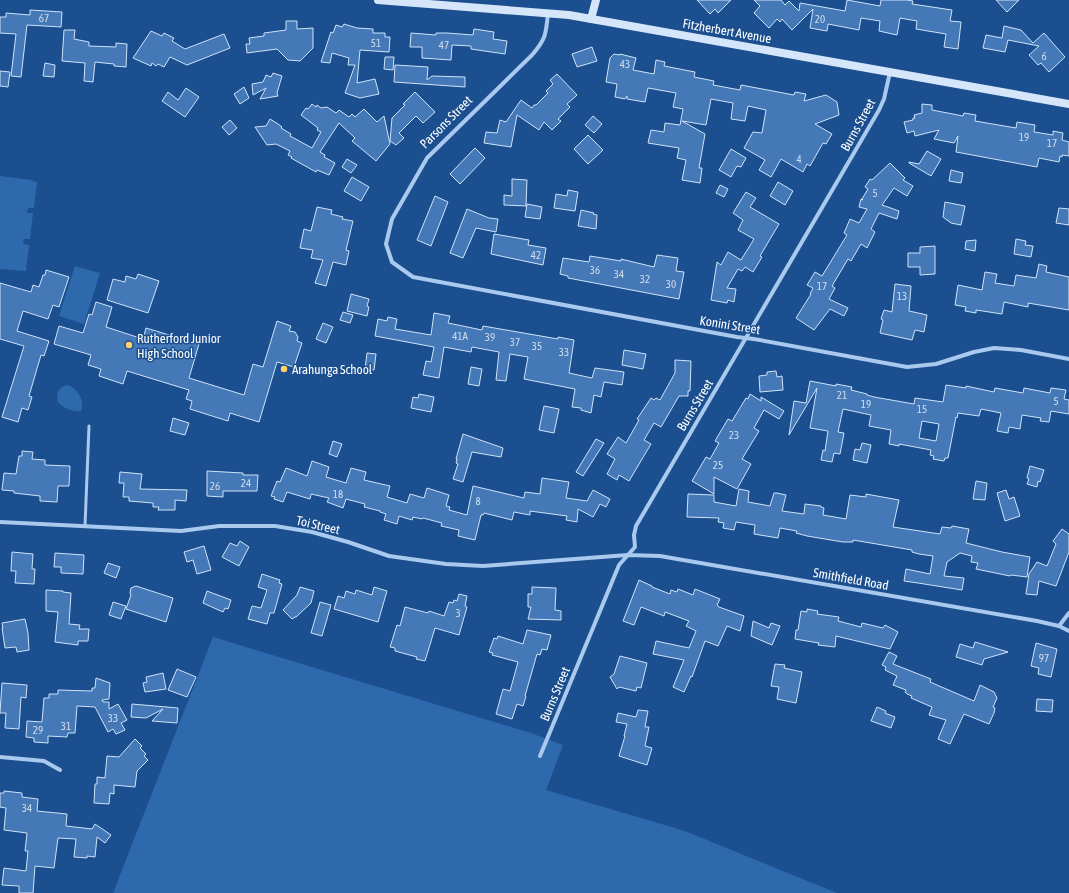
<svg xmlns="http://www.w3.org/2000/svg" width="1069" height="893" font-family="'Asap Condensed',sans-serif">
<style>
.green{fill:#2e69ad}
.building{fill:#4478b7;stroke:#cfe3fa;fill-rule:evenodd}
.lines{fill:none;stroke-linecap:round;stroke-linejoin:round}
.lane{stroke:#a9c9ee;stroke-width:3}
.street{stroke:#a9c9ee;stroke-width:4}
.secondary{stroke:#d6e6fa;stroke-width:8}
.poi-dot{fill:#ffd166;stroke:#1b4f8f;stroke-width:1.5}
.labels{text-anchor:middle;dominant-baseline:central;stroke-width:3;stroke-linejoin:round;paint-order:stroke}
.number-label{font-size:11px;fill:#d0dded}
.street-label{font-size:13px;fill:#fff;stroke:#1b4f8f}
.poi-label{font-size:13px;fill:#fff;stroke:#1b4f8f;text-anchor:start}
</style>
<rect width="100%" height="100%" fill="#1b4f8f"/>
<g class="green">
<polygon points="0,176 32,180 32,181 37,182 34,208 28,208 27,213 33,213 30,239 24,239 23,244 29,245 26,271 0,269"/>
<polygon points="75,266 100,273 84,324 59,316"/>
<path d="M67 385C77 387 85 401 81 411 73 412 63 408 58 402 56 393 58 387 67 385Z"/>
<polygon points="213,637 531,733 563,745 546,790 685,831 837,893 113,893"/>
</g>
<g class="building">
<polygon points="697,0 731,0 718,13 715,9 710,14"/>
<polygon points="754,0 781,0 785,5 789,1 799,11 800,3 845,11 847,0 880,6 881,0 907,0 913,1 912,4 952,10 950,21 961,22 958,49 944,47 946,34 916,29 917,21 900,18 897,35 879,31 880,21 861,18 859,30 828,24 827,31 810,28 813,9 792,30 782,19 780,22 777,19 769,28 754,13 760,6"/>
<polygon points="996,0 1019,0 1007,12"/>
<polygon points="30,10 62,12 61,27 27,25 21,77 11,76 16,34 0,33 0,17 6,17 6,13 30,15"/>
<polygon points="286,21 297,21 297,29 313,28 313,48 300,61 288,60 277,49 247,53 246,44 250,44 249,38 264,36 264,33 286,30"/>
<polygon points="344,24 357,28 373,29 373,33 385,33 385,37 390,37 389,52 360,50 357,83 375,79 379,94 360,98 345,93 355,65 348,65 349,58 332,53 330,63 321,62 331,32 333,33 336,25 342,27"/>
<polygon points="1004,26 1021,30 1033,43 1044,33 1065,57 1049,72 1041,63 1038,65 1029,55 1039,46 1008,40 1005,52 983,48 986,35 1002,38"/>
<polygon points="474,29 494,32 493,39 507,41 505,54 471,49 471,46 452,45 451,60 422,58 422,47 410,47 411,33 436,35 436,33 447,33 473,35"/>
<polygon points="64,30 75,30 74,39 89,42 89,46 116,47 116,43 127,44 126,67 114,66 114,64 95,62 93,82 84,81 85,63 62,61"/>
<polygon points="151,31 162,36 164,33 174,38 172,41 185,49 224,34 230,48 187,65 170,57 164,67 158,64 156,66 152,63 151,66 133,58"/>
<polygon points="592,47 597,61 577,67 572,54"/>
<polygon points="614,54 620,55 620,54 636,58 633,70 654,74 656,60 665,62 664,66 695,72 694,77 714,81 713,85 740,90 741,85 794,95 795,92 806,94 804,101 826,95 837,102 839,115 815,124 832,134 826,144 823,143 810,166 807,164 803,172 781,159 771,177 759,170 765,160 744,148 753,132 762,133 766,110 748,106 745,121 731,119 733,103 711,99 706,125 682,121 705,134 699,168 702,168 700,183 682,180 686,160 677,158 679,148 648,143 651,130 664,132 665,123 680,125 683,109 673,107 676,93 648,88 645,102 627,99 627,96 625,99 615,97 617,84 606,82 610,58"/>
<polygon points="385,57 394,57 393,70 384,69"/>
<polygon points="45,63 55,65 54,77 43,76"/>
<polygon points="395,65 428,67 427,80 432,76 465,77 465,87 394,82"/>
<polygon points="0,71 10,72 8,87 0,86"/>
<polygon points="273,73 282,76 277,93 278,96 260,99 266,88 253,95 252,84 263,82 266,75 271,77"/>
<polygon points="557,74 577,95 567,104 570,107 558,119 561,121 552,130 544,122 539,130 517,115 511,147 484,143 486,132 497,133 500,120 506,122 521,100 532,108 534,105 536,105 548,93 546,91 553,84 550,80"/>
<polygon points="244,87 249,98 240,104 234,94"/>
<polygon points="186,88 199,97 185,117 162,101 168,92 178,100"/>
<polygon points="415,92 435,112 423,123 416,116 399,133 404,138 396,145 390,141 392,118 405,105 403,104"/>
<polygon points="312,104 316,107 317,105 321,108 327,107 336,113 339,110 349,117 352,114 355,117 364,109 377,122 384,116 390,144 376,161 352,141 355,138 339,123 320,152 325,155 324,157 335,163 329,175 317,170 316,172 291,158 292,157 288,155 290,151 276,144 267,145 255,127 266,126 270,119 278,124 282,127 281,128 291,134 290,136 312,148 321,132 317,130 318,128 301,115 306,108 308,109"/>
<polygon points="922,104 932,105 932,110 963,116 964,113 976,115 975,121 1016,128 1017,122 1035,125 1034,132 1053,135 1053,131 1063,133 1062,140 1069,142 1069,156 1062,155 1062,157 1060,156 1059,162 1039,158 1037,167 956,152 958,136 954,143 934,139 939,130 915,136 914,131 907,133 904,122 913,120 913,118 915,118 914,115 922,113"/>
<polygon points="593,116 602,124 594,133 585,125"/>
<polygon points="230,120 237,128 229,135 222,127"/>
<polygon points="588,135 603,150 588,164 574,149"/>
<polygon points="475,148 485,158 460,184 450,174"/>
<polygon points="731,149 746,158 741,167 737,166 731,177 719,170"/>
<polygon points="927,151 941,159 931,176 909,163 909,162 919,164"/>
<polygon points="347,159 357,165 351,173 342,167"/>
<polygon points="890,163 905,178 903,180 913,186 907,196 894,188 882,205 899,211 897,219 879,213 871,229 875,232 867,248 861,244 851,261 848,259 832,286 835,288 829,299 848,308 844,316 830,309 814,330 796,318 811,294 810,294 813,288 807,285 815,272 822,276 847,235 844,233 850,219 859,223 867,209 859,207 861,199 863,200 862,199 868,189 865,187 870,179 872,180"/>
<polygon points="951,170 963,173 961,183 949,181"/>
<polygon points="352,177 369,187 361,201 344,191"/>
<polygon points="512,179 527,180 526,206 504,205 504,195 512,196"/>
<polygon points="778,182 793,191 785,205 770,196"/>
<polygon points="720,185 728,189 724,197 716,193"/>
<polygon points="568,190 578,192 575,211 554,208 556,194 567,196"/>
<polygon points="746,192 756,198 750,207 779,224 760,256 762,257 753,272 745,267 742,271 738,269 727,288 736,289 734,302 728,300 727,303 711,300 717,262 721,265 728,252 741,260 754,239 738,230 743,220 733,213"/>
<polygon points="435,196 448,202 431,246 417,240"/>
<polygon points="945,202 965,206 961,225 951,223 943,217"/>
<polygon points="527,204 542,207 540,219 525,217"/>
<polygon points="317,207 332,210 331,214 343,217 342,219 353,221 346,250 349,251 346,265 333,262 326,286 315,283 323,260 311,258 313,250 300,248 304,229 311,231"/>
<polygon points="1059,208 1069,209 1069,225 1056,223"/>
<polygon points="467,209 489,218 498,219 496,232 476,228 463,258 450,253"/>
<polygon points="581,210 594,213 593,214 597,215 596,229 578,226"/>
<polygon points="494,234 529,240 528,245 546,248 543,265 491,254"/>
<polygon points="1016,239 1026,241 1025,245 1033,246 1031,257 1014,254"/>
<polygon points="976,240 975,251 965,249 966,241"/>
<polygon points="935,246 935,274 920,275 920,267 908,267 908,253 920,253 920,247"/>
<polygon points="657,255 678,258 676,271 684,272 679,299 568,278 568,276 560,274 563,258 589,262 590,256 621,261 621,259 654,267"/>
<polygon points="1039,264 1047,266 1046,272 1069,277 1069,310 1028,303 1028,307 1004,302 1002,314 976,310 976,313 965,311 966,307 955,305 958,285 982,290 985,272 997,274 995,283 1014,286 1016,275 1036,278"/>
<polygon points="46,270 69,277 59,307 53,305 48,319 23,311 17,331 49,341 44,356 41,355 29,396 32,397 28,410 22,408 18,422 2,417 24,346 0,339 0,283 31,292 33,285 39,287 43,275 45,275"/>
<polygon points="138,274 159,281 148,313 107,300 113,279 125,282 126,276 136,279"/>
<polygon points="895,284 911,286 909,311 927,315 924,332 915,330 912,340 880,333 883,320 881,319 884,310 892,312"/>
<polygon points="351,294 369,299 367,306 369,307 367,316 347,311"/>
<polygon points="96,302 112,307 106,327 143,339 146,328 199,344 189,378 244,395 253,364 263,367 277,321 291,326 289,331 295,332 298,337 297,341 302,343 294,367 277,362 259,422 230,413 228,421 190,409 192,401 186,399 189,390 127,371 123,384 99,376 101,369 88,365 91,355 54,344 59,326 83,333 89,314 92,315"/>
<polygon points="343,312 353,315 350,323 340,320"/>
<polygon points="434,313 450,316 448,323 482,330 483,326 558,339 558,337 574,340 569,373 592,378 595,368 624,372 622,385 604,382 601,397 594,395 591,413 581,410 581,408 572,407 575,389 524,379 528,357 510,354 506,381 496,380 499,352 472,347 471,352 444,347 439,378 423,375 426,361 431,362 434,347 375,336 378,319 387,321 388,317 397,319 395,329 431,335"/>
<polygon points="323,323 333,327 326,343 316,339"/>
<polygon points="624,350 646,354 643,369 622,365"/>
<polygon points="367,353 376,354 374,370 365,369"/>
<polygon points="675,360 691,361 690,391 688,391 688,396 679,396 661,427 654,423 644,440 651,444 629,481 619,475 617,480 607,474 615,459 607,454 618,437 626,443 639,420 637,419 651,398 654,400 656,398 660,400 675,373"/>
<polygon points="471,367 482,369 479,386 468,384"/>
<polygon points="776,371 777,377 782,376 783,390 760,392 759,376 767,375 767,372"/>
<path d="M810 381 836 386V384L852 387 851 390 867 394V395L874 397 914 404 915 398 943 402 946 385 966 388V386L994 392 995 388 1023 393 1024 388 1050 393 1051 388 1066 390 1064 399 1069 400V414L1051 411 1049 422 1040 421 1041 418 1022 415 1020 429 1009 427 1008 433 997 431 1001 413 981 409 979 416 958 413 957 418 956 417 948 458H945L944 461 933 459 934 456 930 455 931 450 899 444V446L889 444 891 430 869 426 871 415 843 409 838 432 844 433 840 454 834 453 832 462 821 460 823 450 825 451 828 431 810 428 817 388 789 435 794 401 806 403ZM922 421 939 424 936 441 919 438Z"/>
<polygon points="419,394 434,397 431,412 411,408 413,397 418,398"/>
<polygon points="750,394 761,401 761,397 784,411 779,419 764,410 754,428 759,431 742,459 751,464 737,489 714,477 714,494 692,481 706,457 710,459 719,443 715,441 728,419 732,421 746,398 748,399"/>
<polygon points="544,406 559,409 554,433 539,430"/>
<polygon points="173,418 189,423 185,435 170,431"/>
<polygon points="463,434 503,448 501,457 472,452 463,482 453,479 458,464 456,463 457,459 456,459"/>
<polygon points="596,439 604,443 583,476 576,472"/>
<polygon points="333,441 342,444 337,457 329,454"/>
<polygon points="862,443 871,445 867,463 853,460 855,449 860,450"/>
<polygon points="22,451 33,452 32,459 45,460 45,465 70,466 69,486 58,486 57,502 40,501 40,496 14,493 14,491 2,490 4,473 16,474 19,456 22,456"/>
<polygon points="312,461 329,467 326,477 346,483 351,468 366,472 364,480 390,486 387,497 407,503 410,494 424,498 427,488 449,495 446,506 450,507 449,510 467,515 473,486 524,498 525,492 540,494 542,478 569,482 566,498 587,501 593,490 610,499 606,507 600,504 593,517 578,509 577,522 566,520 567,516 530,511 530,515 514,512 512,520 484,513 483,515 481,515 475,540 458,536 459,530 441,526 442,523 423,518 422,519 413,517 412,520 399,516 397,524 384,520 386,514 380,512 380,511 364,507 365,504 346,499 343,508 327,502 329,498 311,494 310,499 287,492 283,502 274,499 275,497 271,496 277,481 280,482 286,468 307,476"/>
<polygon points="1030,466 1044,470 1040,482 1038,481 1037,487 1027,484 1029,479 1027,478"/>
<polygon points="207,471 243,473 243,475 258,475 257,491 223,491 223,497 207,496"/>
<polygon points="120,472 142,474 140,489 187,490 186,501 175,500 175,510 158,510 159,507 153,507 153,503 129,501 129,497 123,497 124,483 119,483"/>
<polygon points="976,481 987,483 985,500 973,499"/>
<polygon points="739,489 749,491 748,502 770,506 774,493 777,493 786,495 782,511 804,514 805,504 821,506 821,507 824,508 823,515 846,519 850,495 866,497 866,494 899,500 893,527 940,534 942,527 951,528 952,526 969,529 966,543 1002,552 1030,557 1027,577 1011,575 1010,576 976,569 978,563 971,562 972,556 960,553 947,562 944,576 964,578 962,590 918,583 904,581 906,569 930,574 933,556 919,554 912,552 912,550 853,540 853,542 843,542 807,536 796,533 797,531 780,528 778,538 754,534 755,525 736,522 734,530 723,528 724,523 718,522 719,518 687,517 688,494 714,495 714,502 736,506"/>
<polygon points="1006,490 1009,499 1014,497 1020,516 1005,521 997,493"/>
<polygon points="1062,529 1069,534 1069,552 1056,586 1039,581 1037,595 1026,594 1029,574 1037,562 1047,566 1056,544 1053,541"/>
<polygon points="240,541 249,547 239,566 222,557 230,543 237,546"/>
<polygon points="204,546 211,570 197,574 193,560 187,562 184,552"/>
<polygon points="12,552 33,554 32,569 35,569 34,584 15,583 16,571 11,571"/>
<polygon points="55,553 84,555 83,574 61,573 61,567 54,567"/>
<polygon points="108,563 120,567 116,578 104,573"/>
<polygon points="262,574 280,580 279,583 282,584 274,613 270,613 267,624 248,619 252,606 261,608 267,590 258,587"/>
<polygon points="639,580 652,586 652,587 670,594 671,590 677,592 678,589 693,595 695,589 720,599 717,605 719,607 744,616 740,631 727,626 718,646 705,641 692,677 691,676 684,692 673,687 684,660 653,654 656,641 689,648 696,631 686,626 689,621 665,612 664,616 641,607 634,625 623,621"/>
<polygon points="136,586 173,598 166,622 126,609 131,595 130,593 131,588"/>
<polygon points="300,587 314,591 311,603 296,617 295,617 292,619 283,610 297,595"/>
<polygon points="374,587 387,591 378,622 334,609 338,596 344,598 346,591 355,594 356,590 372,595"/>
<polygon points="532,587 556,588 555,610 561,611 561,620 528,619 531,607 528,607 528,594 532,594"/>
<polygon points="46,590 63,591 63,592 71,593 69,624 80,625 79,629 89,629 88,641 78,641 78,645 55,642 58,612 46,611"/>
<polygon points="207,591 231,600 228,609 225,608 223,612 203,603"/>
<polygon points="459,594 467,596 465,606 467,607 459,635 435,628 425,661 416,659 417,657 395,651 395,648 390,647 397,625 400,626 405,607 428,613 429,611 444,616 449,602 453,603 454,600 457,601"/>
<polygon points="113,602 126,606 121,619 109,615"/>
<polygon points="320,602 331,605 322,636 311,633"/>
<polygon points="807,609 818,611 817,614 839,617 838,621 861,627 862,623 883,628 885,625 898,632 890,649 836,636 835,647 818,645 819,643 795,639 796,630 798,630 801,611 807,612"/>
<polygon points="25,619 28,633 29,650 17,652 16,647 5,648 2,628 3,628 2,623"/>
<polygon points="753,621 769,628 771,623 780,626 772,645 751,636"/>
<polygon points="527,630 551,635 547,650 542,649 540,655 537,654 525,696 526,696 523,706 517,704 512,719 496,714 503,689 510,691 518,662 492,655 493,653 489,652 494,638 497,639 498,636 523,644"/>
<polygon points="975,642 1008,652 984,659 982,665 956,657 960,644 973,648"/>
<polygon points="1036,643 1057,649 1051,677 1038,674 1039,668 1031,666"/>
<polygon points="889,652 897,656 893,664 931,679 930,682 974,701 980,685 994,692 997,698 993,707 995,708 994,713 989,724 964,714 950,744 938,739 946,720 929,715 932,707 911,698 912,696 907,694 905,692 906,690 893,685 897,676 885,670 886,667 882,665"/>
<polygon points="620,656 647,663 641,688 637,687 636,691 619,687 617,689 610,677 614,674"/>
<polygon points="775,664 785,665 784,668 802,672 796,703 777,699 779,687 771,686"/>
<polygon points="177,669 196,677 187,697 168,690"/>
<polygon points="163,673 166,689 145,692 143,683 147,682 146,677"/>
<polygon points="96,678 110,683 109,699 102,700 103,702 109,702 109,709 118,704 127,720 121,723 125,730 116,734 113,729 108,732 95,707 77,706 75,733 68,733 67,737 48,736 48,743 34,742 34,738 26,737 27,721 42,722 44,698 49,698 49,694 58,694 58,690 92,691 92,688 95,688"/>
<polygon points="2,683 27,685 26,698 21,697 19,729 5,728 6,713 0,713"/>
<polygon points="1037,699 1053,700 1052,712 1036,711"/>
<polygon points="132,704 178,708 177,723 152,721 163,709 146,718 131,717"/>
<polygon points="877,707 886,711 885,713 895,717 891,728 871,721"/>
<polygon points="638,710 648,711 645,727 649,727 645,746 652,748 647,765 619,756 625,736 624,736 627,724 616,722 618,713 636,717"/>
<polygon points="135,739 142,746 140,748 146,754 144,756 148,760 137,771 135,787 114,785 114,794 110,793 109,804 94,803 95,784 97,784 97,777 105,778 107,756 119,757"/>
<polygon points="4,791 22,793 22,797 38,799 37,811 67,814 66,826 92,829 95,824 111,835 105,843 97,837 95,857 87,856 87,858 74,857 76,839 58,838 54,868 35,866 33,893 19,893 19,886 2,885 4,868 26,871 28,851 25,851 27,833 4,830 6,808 0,807 0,793 4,793"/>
</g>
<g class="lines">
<polyline class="lane" points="85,526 89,426"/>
<g class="street">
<path d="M548 13C546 34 546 39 532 55L427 158 392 219 386 244 392 262 413 277 737 337 754 339 907 367 936 364 974 352 994 348 1021 350 1069 359"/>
<polyline points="0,522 181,531 219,526 275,526 312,532 348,542 389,556 446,564 483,566 628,555 660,556 1037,621 1059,626 1069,631"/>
<polyline points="1059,626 1069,613"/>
<polyline points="540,756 619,565 635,547 634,535 636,526 879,110 884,99 890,72"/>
<polyline points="0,757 44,761 60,770"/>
</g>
<g class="secondary">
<polyline points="378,0 569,15 1069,104"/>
<polyline points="591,19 596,0"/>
</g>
</g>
<g class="poi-dot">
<circle cx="129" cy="345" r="4"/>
<circle cx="284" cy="369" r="4"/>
</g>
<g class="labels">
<g class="number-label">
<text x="44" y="18">67</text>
<text x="820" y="19">20</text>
<text x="376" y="43">51</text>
<text x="444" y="45">47</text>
<text x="1044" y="56">6</text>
<text x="625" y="64">43</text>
<text x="1024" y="137">19</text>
<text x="1052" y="143">17</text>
<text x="799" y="159">4</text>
<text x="875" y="193">5</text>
<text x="536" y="255">42</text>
<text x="595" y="270">36</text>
<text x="619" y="274">34</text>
<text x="645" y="279">32</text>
<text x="671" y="284">30</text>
<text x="822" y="286">17</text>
<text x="902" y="296">13</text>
<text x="460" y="336">41A</text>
<text x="490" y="337">39</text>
<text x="515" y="342">37</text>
<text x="537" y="346">35</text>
<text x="564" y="352">33</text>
<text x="842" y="395">21</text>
<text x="1056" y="401">5</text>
<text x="866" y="404">19</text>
<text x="922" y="409">15</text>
<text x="734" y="435">23</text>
<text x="718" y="465">25</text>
<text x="246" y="483">24</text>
<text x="215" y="486">26</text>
<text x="338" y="494">18</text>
<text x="478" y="501">8</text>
<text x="458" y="613">3</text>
<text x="1044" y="658">97</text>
<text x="113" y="718">33</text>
<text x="66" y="726">31</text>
<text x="38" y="730">29</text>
<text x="27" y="808">34</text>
</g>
<g class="street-label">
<text transform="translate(727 31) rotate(10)">Fitzherbert Avenue</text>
<text transform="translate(446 122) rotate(-45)">Parsons Street</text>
<text transform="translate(858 125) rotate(-61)">Burns Street</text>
<text transform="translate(730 325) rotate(9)">Konini Street</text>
<text transform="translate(695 405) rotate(-59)">Burns Street</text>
<text transform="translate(318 525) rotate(13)">Toi Street</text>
<text transform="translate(851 579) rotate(10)">Smithfield Road</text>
<text transform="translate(555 694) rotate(-67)">Burns Street</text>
</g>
<g class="poi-label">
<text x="137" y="338">Rutherford Junior<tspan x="137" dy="15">High School</tspan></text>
<text x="292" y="369">Arahunga School</text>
</g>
</g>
</svg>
